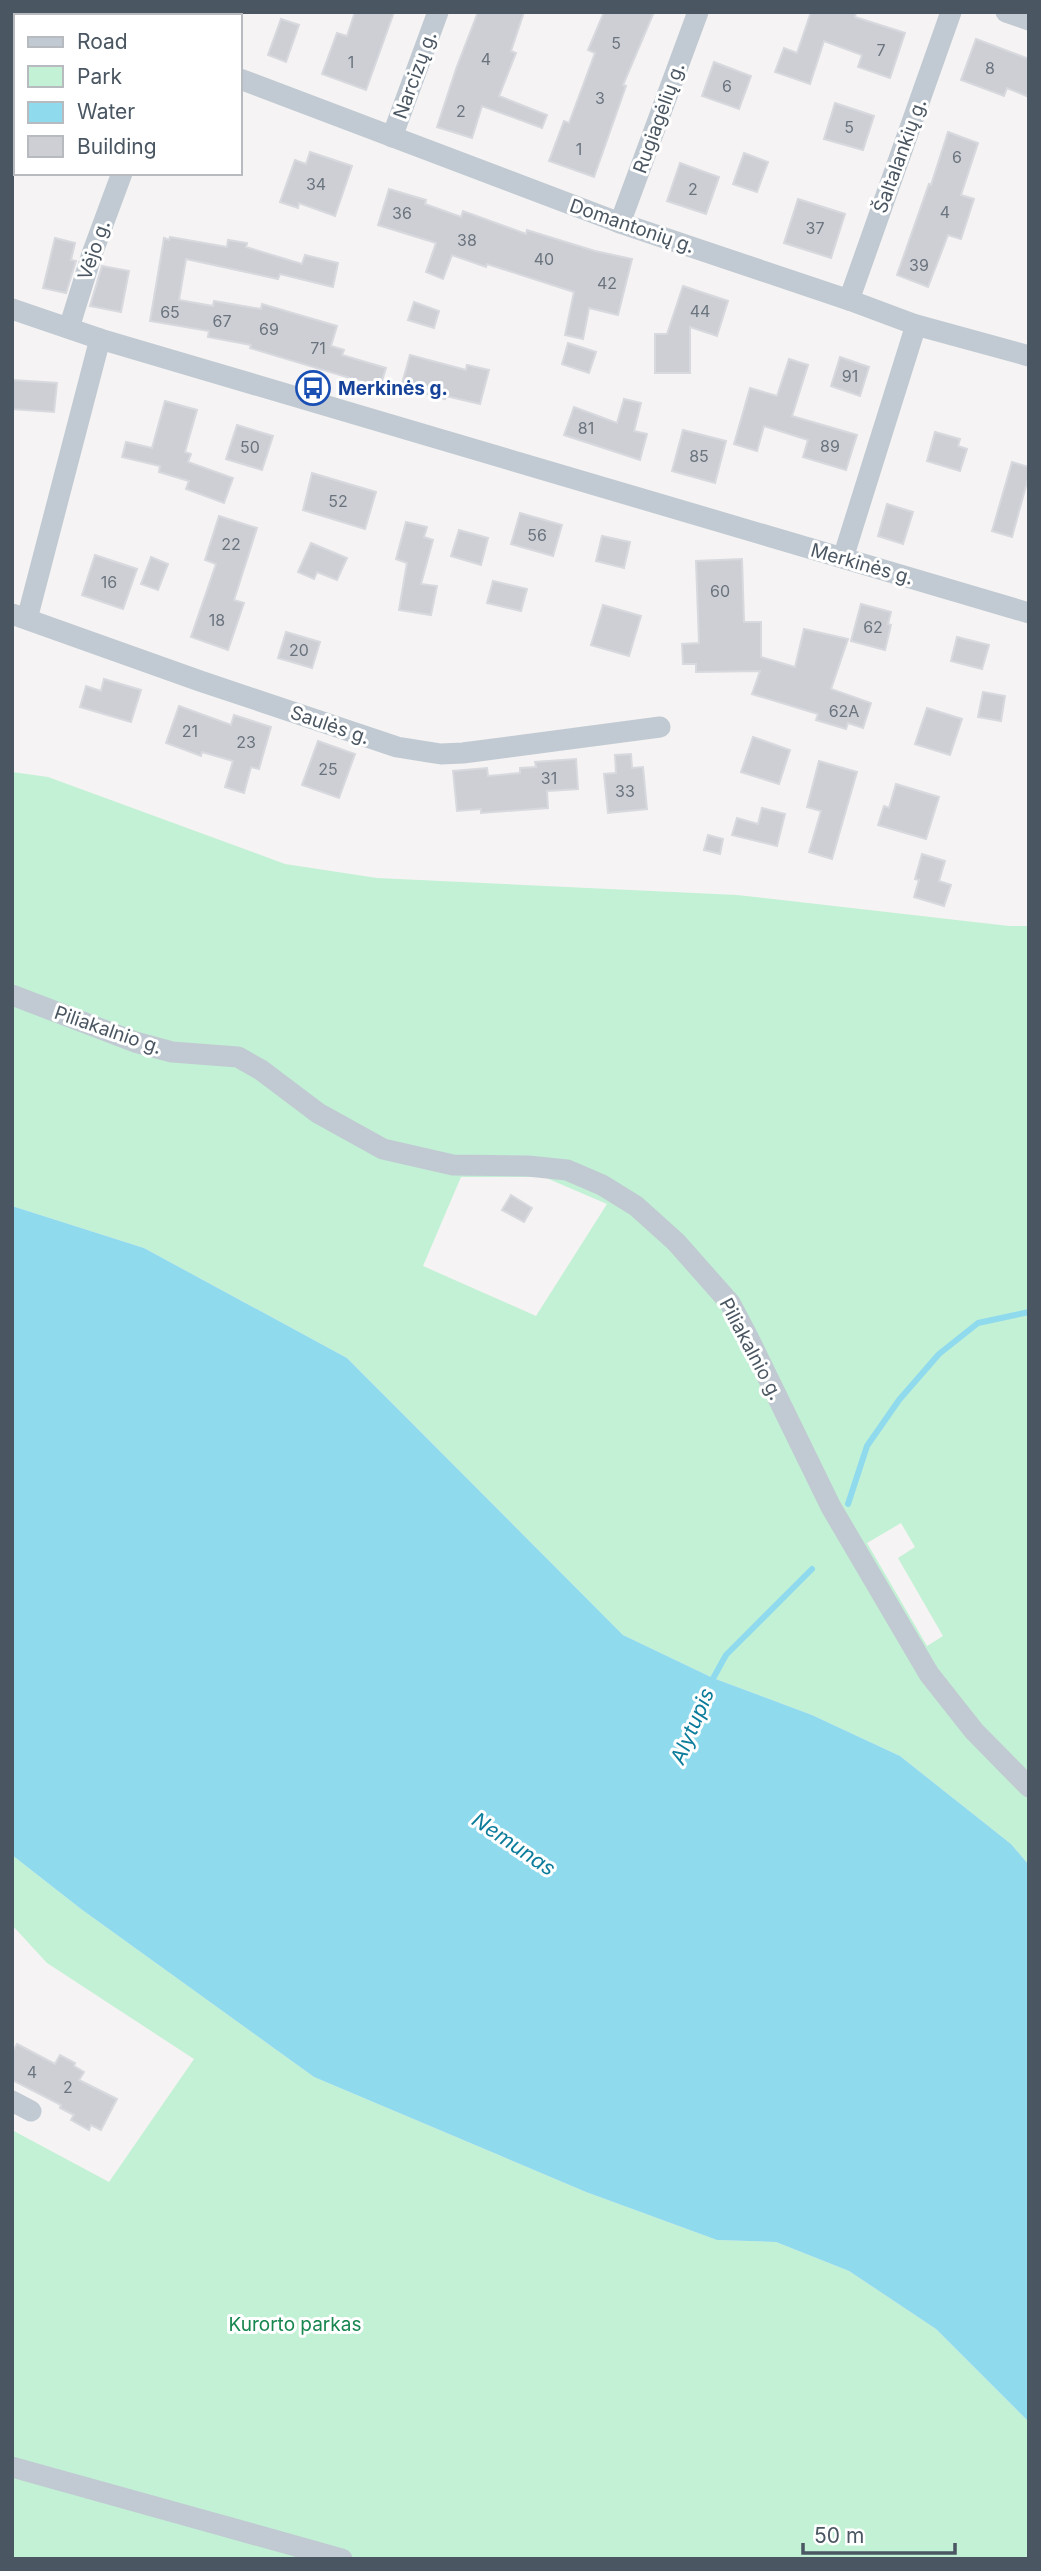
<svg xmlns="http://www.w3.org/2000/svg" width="1041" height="2571" font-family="Inter,sans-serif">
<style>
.green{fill:#c3f1d5;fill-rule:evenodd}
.water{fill:#90daee}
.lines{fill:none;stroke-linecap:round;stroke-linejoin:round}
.stream{stroke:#90daee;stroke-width:6}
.building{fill:#cdcfd5;stroke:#d7d9de;stroke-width:2}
.minor{stroke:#c1cad2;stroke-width:21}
.labels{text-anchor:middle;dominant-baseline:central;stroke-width:6;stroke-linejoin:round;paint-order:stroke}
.number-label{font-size:16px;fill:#6b747e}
.street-label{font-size:19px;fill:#4a5661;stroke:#fff}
.transit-label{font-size:19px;font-weight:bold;fill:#164399;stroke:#fff;text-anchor:start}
.park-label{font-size:19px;fill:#17864f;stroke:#fff}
.water-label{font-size:21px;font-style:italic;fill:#0c7c9b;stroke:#fff}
</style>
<rect width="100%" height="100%" fill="#f5f3f3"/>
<g class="green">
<path d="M12 772 48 777 285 864 377 878 737 895 1009 926H1029V1865L1011 1844 900 1756 812 1715 713 1678 623 1635 347 1358 144 1248 12 1206ZM461 1177H544L607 1204 536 1316 423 1266ZM901 1523 915 1547 898 1558 943 1636 927 1646 867 1543Z"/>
<polygon points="12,1855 81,1909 314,2077 586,2192 717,2240 776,2242 849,2271 936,2329 1029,2422 1029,2559 12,2559 12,2130 109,2182 194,2059 47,1963 12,1925"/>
</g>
<polygon class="water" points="12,1206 144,1248 347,1358 623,1635 713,1678 812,1715 900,1756 1011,1844 1029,1865 1029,2422 936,2329 849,2271 776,2242 717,2240 586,2192 314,2077 81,1909 12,1855"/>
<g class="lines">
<g class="stream">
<polyline points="848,1504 867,1446 899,1400 939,1354 978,1323 1029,1312"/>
<polyline points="710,1684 726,1655 812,1569"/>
</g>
</g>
<g class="building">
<polygon points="355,12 394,12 366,90 322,74 337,33 347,36"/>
<polygon points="478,12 524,12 511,51 516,53 499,96 547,115 542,128 482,106 472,138 437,127 456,69"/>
<polygon points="604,12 654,12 623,85 626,86 594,177 549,161 564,121 569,123 595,53 588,50"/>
<polygon points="811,12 856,12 855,17 905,33 890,78 858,67 862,55 824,41 810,84 775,72 784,48 797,53"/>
<polygon points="281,19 299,25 286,62 268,55"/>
<polygon points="976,39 1029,59 1029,97 1007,88 1004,96 961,80"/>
<polygon points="714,62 751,76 739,109 702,96"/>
<polygon points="835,103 874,116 863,150 824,139"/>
<polygon points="948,132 978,143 961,195 974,199 961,239 948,235 928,287 897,275 929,184 931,185"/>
<polygon points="310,152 352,166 335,216 299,203 298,208 280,202 295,160 306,164"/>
<polygon points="744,153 768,162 757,192 733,184"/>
<polygon points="680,163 719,177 706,214 667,201"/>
<polygon points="389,189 426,200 425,204 461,217 463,211 526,234 527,230 595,251 632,259 618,315 589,308 583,339 565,335 574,292 487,264 486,267 452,255 443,279 426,272 436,243 378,225"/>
<polygon points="798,199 845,214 831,258 784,243"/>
<polygon points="170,237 227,247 228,240 247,243 246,247 302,264 305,255 338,263 333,287 280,274 278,279 186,259 179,300 213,306 214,301 261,309 262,304 337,326 331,346 344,350 342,355 386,368 380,387 250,348 251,345 208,337 209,331 150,321 164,238 169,240"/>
<polygon points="55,238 75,243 71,260 76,261 66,293 43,288"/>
<polygon points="102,266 129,271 121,312 90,306"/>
<polygon points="683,286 728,301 717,336 690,327 690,373 655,373 655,334 667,334"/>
<polygon points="414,302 439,311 434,328 408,320"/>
<polygon points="568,343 596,352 589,373 562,364"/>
<polygon points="410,355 466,370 467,365 489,370 480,404 446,396 445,399 401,387"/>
<polygon points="840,357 869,367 860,396 831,386"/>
<polygon points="789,359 808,365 792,416 857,435 846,470 803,457 808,440 764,426 757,451 734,444 750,388 777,396"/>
<polygon points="13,380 57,383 54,412 12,409"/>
<polygon points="624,399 641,403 634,431 647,434 640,460 564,435 574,407 617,423"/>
<polygon points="165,401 197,410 185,452 191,454 188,462 233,478 224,503 186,489 189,481 159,472 160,466 122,457 126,442 152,448"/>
<polygon points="237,425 273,436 262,470 226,459"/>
<polygon points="683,430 726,441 715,483 672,471"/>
<polygon points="935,432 960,439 958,446 967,449 960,471 927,461"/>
<polygon points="1012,462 1029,467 1029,475 1012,537 992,531"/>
<polygon points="312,473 376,492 365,529 303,510"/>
<polygon points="887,504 913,512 903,544 878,536"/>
<polygon points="520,513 562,525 553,556 511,544"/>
<polygon points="219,516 257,528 234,600 244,603 228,650 191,637 216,564 205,560"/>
<polygon points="406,522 427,527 424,537 433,540 421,584 437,586 431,615 399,610 407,563 396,559"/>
<polygon points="459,530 488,538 481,565 451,556"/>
<polygon points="602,536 630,542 624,568 596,561"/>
<polygon points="311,543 347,558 337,580 317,572 314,579 298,572"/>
<polygon points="95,555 137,569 123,609 82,595"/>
<polygon points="151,557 168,564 158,590 141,584"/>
<polygon points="742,559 744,622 761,622 761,657 795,667 804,629 848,639 831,689 871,703 863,728 848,723 846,729 816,720 818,714 752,694 760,671 696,672 696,664 683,664 682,644 699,643 696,561"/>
<polygon points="493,581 527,589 521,611 487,603"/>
<polygon points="861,604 891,612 888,624 891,625 885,650 851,641"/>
<polygon points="603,605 641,616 629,656 591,645"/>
<polygon points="286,632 320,642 312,668 278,658"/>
<polygon points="957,637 989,645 982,669 951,661"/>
<polygon points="104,679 141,690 131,722 80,707 86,686 101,691"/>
<polygon points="983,692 1005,696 1001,721 978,717"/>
<polygon points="179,706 231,725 234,715 271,727 259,769 251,767 244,793 225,787 233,761 202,752 201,756 166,743"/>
<polygon points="927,708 962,719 950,755 915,744"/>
<polygon points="753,737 790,750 779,784 741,772"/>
<polygon points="318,741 355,754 339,798 302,785"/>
<polygon points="631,754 632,768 643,767 647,809 608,813 604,774 616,773 615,755"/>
<polygon points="576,759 578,789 547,791 548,808 481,813 481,809 457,811 453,771 487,768 488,776 520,773 520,768 536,767 535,762"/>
<polygon points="819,761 857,772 832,859 809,852 821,811 807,807"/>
<polygon points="896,784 939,797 926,839 878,825 884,806 889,808"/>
<polygon points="762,808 785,814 777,846 732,835 737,818 758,824"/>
<polygon points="708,835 723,839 720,854 704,850"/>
<polygon points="922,854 945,861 939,881 951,885 944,906 914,897 919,880 915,879"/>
<polygon points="511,1195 532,1208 524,1222 502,1210"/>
<polygon points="17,2044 55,2064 60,2055 75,2063 74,2066 84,2072 79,2080 117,2099 101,2130 91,2125 89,2130 71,2120 74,2115 60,2108 61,2105 12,2080 12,2053"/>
</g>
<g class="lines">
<g class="minor">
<polyline points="1006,12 1029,20"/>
<polyline points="180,16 181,12"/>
<polyline points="12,50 16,51"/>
<polyline points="240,79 620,223 849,300 916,325 1029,356"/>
<polyline points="392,137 438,12"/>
<polyline points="620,223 698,12"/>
<polyline points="849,300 951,12"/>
<polyline points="12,309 100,339 1029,613"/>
<polyline points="69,328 92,254 122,173"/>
<polyline points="843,558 916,325"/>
<polyline points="12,614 200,681 397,747 441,754 463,753 660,727"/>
<polyline points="27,619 100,339"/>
<polyline points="12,995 135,1042 172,1052 238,1057 261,1070 318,1113 383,1149 453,1165 528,1166 567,1170 602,1185 636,1206 676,1242 730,1303 749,1339 831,1507 929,1674 974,1731 1029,1787"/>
<polyline points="12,2101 31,2111"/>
<polyline points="12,2467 342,2559"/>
</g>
</g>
<defs>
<g id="bus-ring" transform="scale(1.75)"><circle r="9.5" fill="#fff" stroke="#1a4fb4" stroke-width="1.5"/><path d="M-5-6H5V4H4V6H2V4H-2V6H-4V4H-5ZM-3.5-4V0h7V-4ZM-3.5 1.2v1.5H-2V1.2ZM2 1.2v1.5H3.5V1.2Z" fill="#1a4fb4"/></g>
</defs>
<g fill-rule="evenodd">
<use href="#bus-ring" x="313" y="388"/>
</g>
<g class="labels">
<g class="number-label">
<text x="616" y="43">5</text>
<text x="881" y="50">7</text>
<text x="486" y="59">4</text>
<text x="351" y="62">1</text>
<text x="990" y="68">8</text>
<text x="727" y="86">6</text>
<text x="600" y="98">3</text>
<text x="461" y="111">2</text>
<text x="849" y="127">5</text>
<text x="579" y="149">1</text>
<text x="957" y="157">6</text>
<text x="316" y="184">34</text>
<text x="693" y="189">2</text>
<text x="945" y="212">4</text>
<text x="402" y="213">36</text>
<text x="815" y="228">37</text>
<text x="467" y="240">38</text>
<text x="544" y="259">40</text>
<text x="919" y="265">39</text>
<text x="607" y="283">42</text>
<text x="700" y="311">44</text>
<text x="170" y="312">65</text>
<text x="222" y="321">67</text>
<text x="269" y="329">69</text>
<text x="318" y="348">71</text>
<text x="850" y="376">91</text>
<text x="586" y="428">81</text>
<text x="830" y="446">89</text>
<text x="250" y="447">50</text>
<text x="699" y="456">85</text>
<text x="338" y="501">52</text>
<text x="537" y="535">56</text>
<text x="231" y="544">22</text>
<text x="109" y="582">16</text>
<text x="720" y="591">60</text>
<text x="217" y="620">18</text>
<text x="873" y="627">62</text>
<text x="299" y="650">20</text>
<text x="844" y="711">62A</text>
<text x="190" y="731">21</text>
<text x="246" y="742">23</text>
<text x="328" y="769">25</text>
<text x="549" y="778">31</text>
<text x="625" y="791">33</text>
<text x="32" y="2072">4</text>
<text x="68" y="2087">2</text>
</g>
<g class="street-label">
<text transform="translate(415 75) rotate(-70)">Narcizų g.</text>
<text transform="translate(659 118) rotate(-70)">Rugiagėlių g.</text>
<text transform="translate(900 156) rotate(-70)">Šaltalankių g.</text>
<text transform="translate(632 226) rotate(19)">Domantonių g.</text>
<text transform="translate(94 250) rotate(-71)">Vėjo g.</text>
<text transform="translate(862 564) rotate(16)">Merkinės g.</text>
<text transform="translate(330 725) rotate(19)">Saulės g.</text>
<text transform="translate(108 1030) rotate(19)">Piliakalnio g.</text>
<text transform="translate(751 1349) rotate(62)">Piliakalnio g.</text>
</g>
<g class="transit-label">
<text x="338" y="388">Merkinės g.</text>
</g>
<g class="park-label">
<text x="295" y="2324">Kurorto parkas</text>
</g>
<g class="water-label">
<text transform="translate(692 1726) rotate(-67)">Alytupis</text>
<text transform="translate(514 1844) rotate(34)">Nemunas</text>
</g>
</g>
<rect width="1041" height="2571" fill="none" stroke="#4a5661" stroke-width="28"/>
<rect x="14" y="14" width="228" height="161" fill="#ffffff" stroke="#b7bbc0" stroke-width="2"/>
<rect x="28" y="37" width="35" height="10" fill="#c1cad2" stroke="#b7bbc0" stroke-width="2"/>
<text x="77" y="49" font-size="21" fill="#4a5661">Road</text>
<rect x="28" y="66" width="35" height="21" fill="#c3f1d5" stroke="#b7bbc0" stroke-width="2"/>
<text x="77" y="84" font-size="21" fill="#4a5661">Park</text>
<rect x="28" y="102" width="35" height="21" fill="#90daee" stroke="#b7bbc0" stroke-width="2"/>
<text x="77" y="119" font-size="21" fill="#4a5661">Water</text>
<rect x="28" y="136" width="35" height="21" fill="#cdcfd5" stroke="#b7bbc0" stroke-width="2"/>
<text x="77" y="154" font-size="21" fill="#4a5661">Building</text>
<path d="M803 2543v10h152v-10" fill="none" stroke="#4a5661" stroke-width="3.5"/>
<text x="814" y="2543" font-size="21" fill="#4a5661" stroke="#ffffff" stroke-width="5" paint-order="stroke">50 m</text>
</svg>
